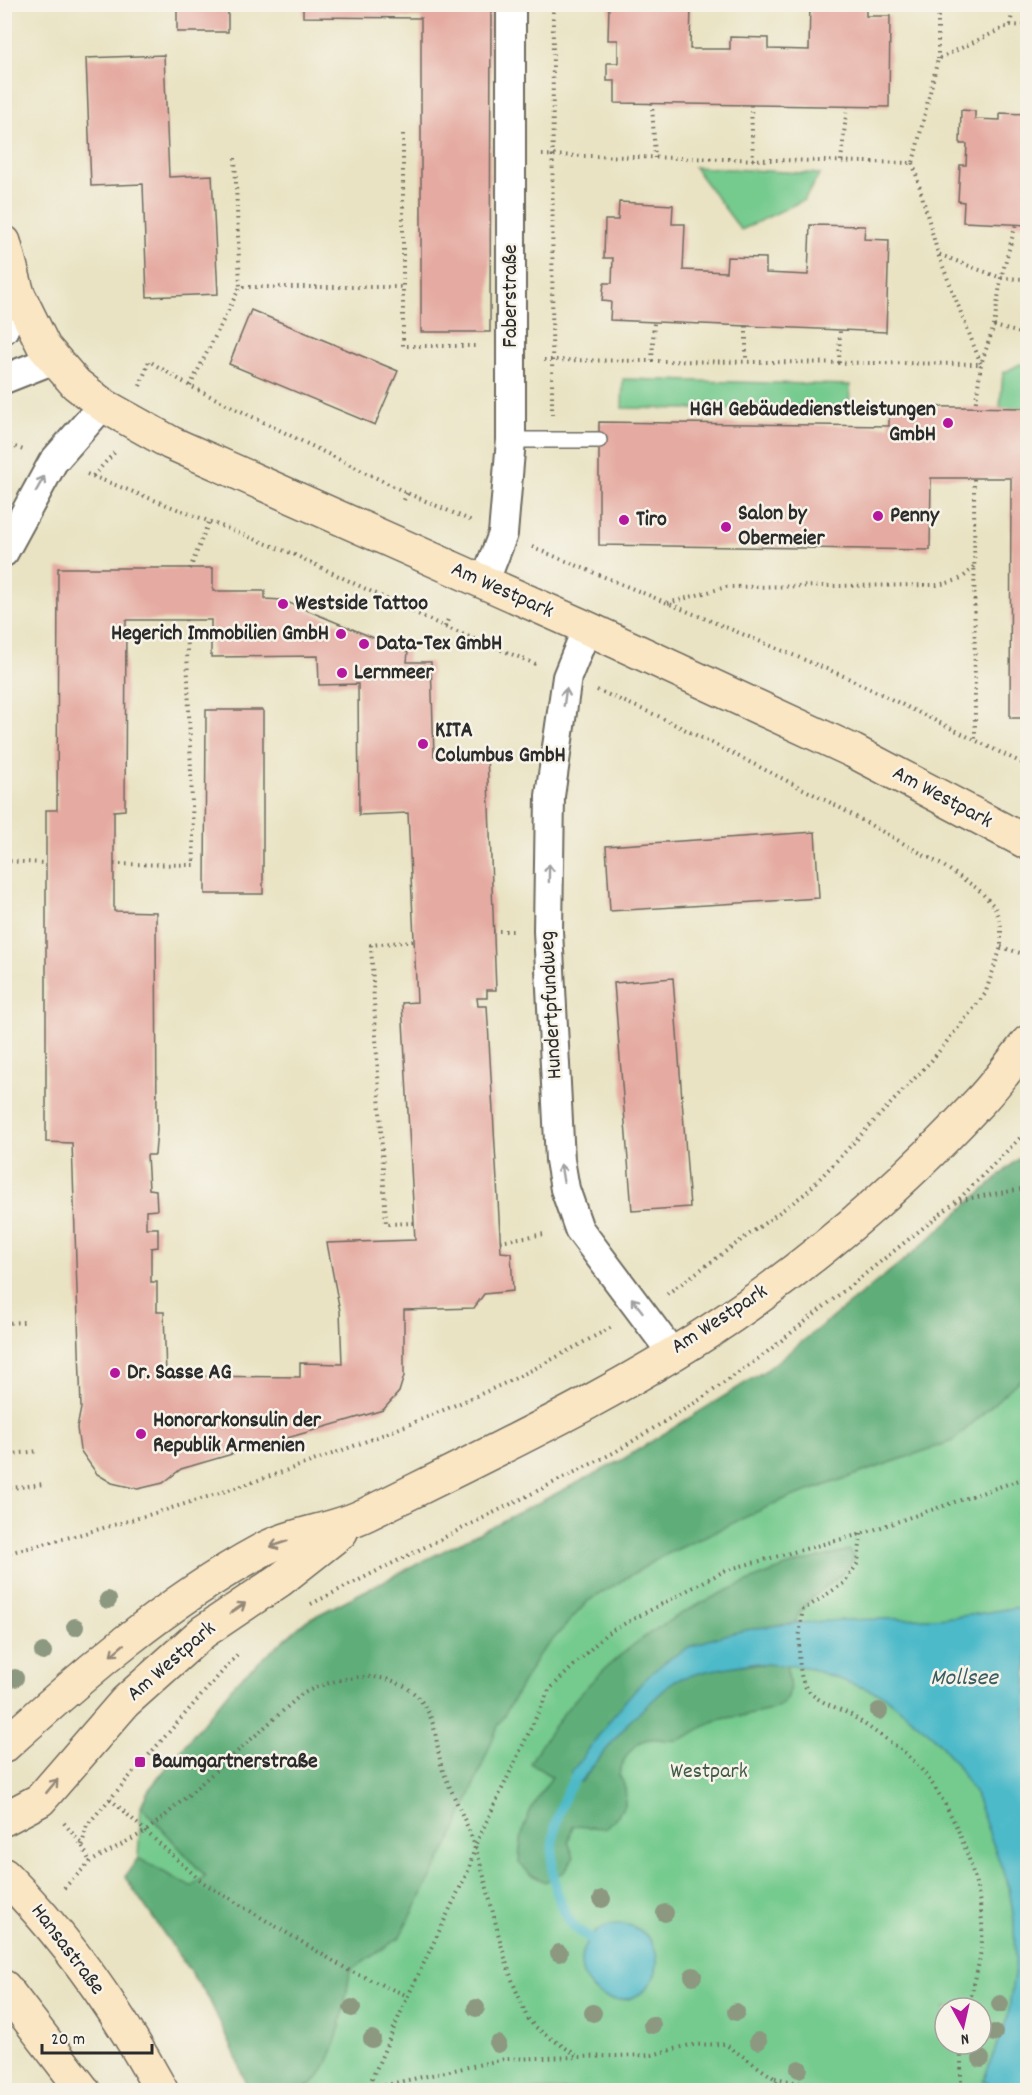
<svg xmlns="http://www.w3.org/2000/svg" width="1032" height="2095" font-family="Dekko,sans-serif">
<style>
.green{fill:#74ca8e;stroke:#507a5c;stroke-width:1.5;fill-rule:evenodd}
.forest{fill:#5fae79;stroke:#456c52;stroke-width:1.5}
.water{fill:#4ebac9;stroke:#3c727a;stroke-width:1.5}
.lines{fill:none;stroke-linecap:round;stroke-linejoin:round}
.stream{stroke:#4ebac9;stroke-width:10}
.building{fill:#e5aba2;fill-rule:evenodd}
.lane-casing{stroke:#6e6b60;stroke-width:18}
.street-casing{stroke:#6e6b60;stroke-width:32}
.secondary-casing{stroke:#6e6b60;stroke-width:36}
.path{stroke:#6e6b60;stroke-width:4;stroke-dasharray:1.5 4.5;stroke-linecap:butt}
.lane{stroke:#fff;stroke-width:15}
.street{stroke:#fff;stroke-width:28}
.secondary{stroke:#fbe6c4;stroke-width:33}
.tree{fill:#8d9880}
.oneway{stroke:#a0a0a0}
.oneway2{stroke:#938878}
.poi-dot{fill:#b5179e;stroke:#f7f3e8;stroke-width:2}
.labels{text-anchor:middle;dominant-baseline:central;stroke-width:5;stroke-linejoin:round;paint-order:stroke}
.street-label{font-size:22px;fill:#2b2b2b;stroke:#f7f3e8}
.poi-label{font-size:22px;font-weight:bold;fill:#2b2b2b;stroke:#f7f3e8;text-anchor:start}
.park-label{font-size:22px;fill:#415b49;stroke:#f7f3e8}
.water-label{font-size:24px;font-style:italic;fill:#375d62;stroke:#f7f3e8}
</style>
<rect width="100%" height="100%" fill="#f7f3e8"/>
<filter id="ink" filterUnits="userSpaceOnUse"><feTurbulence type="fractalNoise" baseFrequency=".0167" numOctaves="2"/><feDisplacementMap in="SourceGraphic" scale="12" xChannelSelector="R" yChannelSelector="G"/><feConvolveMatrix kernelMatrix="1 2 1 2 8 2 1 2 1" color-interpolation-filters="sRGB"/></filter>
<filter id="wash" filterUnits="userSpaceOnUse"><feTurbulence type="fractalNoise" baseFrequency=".008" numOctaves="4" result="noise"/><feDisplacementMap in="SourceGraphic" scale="24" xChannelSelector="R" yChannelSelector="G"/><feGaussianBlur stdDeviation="1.35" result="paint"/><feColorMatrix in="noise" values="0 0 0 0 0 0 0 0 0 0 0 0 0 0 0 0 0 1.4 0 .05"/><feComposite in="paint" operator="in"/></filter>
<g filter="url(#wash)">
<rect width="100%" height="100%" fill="#e9e3c3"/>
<g class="green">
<polygon points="694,167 820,174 804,200 741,230"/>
<polygon points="1020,364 1027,366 1027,408 1000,408 1003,373"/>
<polygon points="623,379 850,385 849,411 622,408"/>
<path d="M1027 1151V2090H248L234 2052 209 1999 125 1877 138 1858 141 1806 148 1791 236 1682 306 1621 622 1460 768 1369 919 1248ZM945 2008H981V2044H945Z"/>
</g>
<g class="forest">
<path d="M1027 1151V1373L953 1441 780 1501 661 1557 588 1601 538 1656 498 1726 455 1832 399 1938 350 1971C346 2001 334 2082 300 2090 285 2094 264 2091 248 2090L234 2052 209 1999 125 1877 138 1858 191 1887 205 1876 141 1806 148 1791 236 1682 306 1621 622 1460 768 1369 919 1248Z"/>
<path d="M849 1550 854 1557C840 1587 804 1591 795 1624L753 1629 706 1641 666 1661 572 1773 581 1782C607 1749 639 1704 674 1681 698 1665 758 1663 786 1665 788 1674 791 1684 789 1693 785 1717 733 1714 715 1721 702 1726 692 1736 678 1740 668 1742 661 1738 651 1739 634 1740 622 1760 619 1775 633 1797 624 1812 605 1828L573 1826 568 1842 574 1857 564 1872 545 1882 530 1874 519 1863C520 1825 530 1807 552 1777L530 1763C588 1662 671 1609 778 1570 800 1561 825 1557 849 1550Z"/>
</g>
<g class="water">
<path d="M1027 1606 1028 2089 1025 2090H1004L983 2081 1008 2016 1015 1966 1014 1921 1009 1888 975 1794 954 1761 932 1735 883 1695 806 1667 752 1663 707 1671 675 1680 628 1723 580 1782 571 1773C600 1735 627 1691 665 1662 731 1612 870 1622 951 1617 976 1615 1002 1609 1027 1606Z"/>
<circle cx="619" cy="1962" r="38"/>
</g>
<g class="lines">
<path class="stream" d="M583 1767C550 1809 541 1873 569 1920 575 1930 591 1939 601 1946"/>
</g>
<g id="blocks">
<g class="building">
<rect x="177" y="4" width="51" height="28"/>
<polygon points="303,4 491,4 490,332 421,332 421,18 303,17"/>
<polygon points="810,4 866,4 866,16 890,16 889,107 615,103 615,81 607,81 607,63 618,63 618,40 608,40 609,5 691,5 690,49 730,49 730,37 768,38 768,49 809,50"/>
<polygon points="164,55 169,177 212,175 218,294 147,297 143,184 91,186 86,58"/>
<polygon points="961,110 975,111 975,119 1000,120 1000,113 1028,114 1028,225 963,222 964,202 958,201 960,165 966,165 967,144 960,144"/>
<polygon points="619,202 673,205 672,224 685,224 683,270 726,272 727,257 766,258 766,273 808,275 810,225 865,226 864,239 889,240 886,332 610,320 611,302 602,301 604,283 612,283 613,258 604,258 605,220 618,220"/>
<polygon points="251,310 398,371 375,425 229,364"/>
<polygon points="889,406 1028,408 1028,718 1010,718 1011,478 931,478 930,550 599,545 599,422 889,426"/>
<path d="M58 568H213V591H265V599L282 600 408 652 407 662H431L434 756 487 754 496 990H487V998H477L478 1006H487L501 1252 511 1253 513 1291 484 1294 474 1308 404 1310V1376L399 1392 383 1410 181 1469 163 1483 138 1489 112 1483 97 1474 80 1450 77 1428 81 1408 72 1143 46 1142V810H57ZM126 620H211V657L318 656 319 685 358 684 359 815 408 813 417 1002 402 1003 415 1240 327 1243 340 1311 342 1364 300 1363V1377L166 1376 164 1312H157V1282H151V1248L158 1247V1228H146V1211L157 1210 156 1190 149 1189 147 1155H155L157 1130 156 912 114 911V811L125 810Z"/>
<polygon points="206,710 263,710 263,894 205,894"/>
<polygon points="815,832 819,898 610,911 606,846"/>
<polygon points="673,978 690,1207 632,1211 614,983"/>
</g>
</g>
</g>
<g filter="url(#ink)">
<use href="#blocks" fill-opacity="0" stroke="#6e6b60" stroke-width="1.5"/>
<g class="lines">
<g class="lane-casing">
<polyline id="lane" points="511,440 599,440"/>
</g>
<g class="street-casing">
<g id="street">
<polyline points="4,329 18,294"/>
<polyline points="4,379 52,360"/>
<polyline points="4,552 53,462 103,405"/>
<polyline points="484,583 503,534 511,440 511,4"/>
<polyline points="587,628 567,677 550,796 548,931 560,1160 565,1189 579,1229 672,1353"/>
</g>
</g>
<g class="secondary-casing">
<g id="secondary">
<polyline points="4,242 18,294 44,347 76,384 103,405 171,443 587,628 853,751 1028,843"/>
<path d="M4 1746C83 1675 166 1602 260 1551 292 1533 333 1531 367 1514 494 1451 632 1387 748 1305 831 1246 911 1176 980 1101 997 1083 1012 1062 1028 1042"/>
<polyline points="4,1819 40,1800 125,1702 203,1632 280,1580 341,1532"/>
<path d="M4 1875C67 1938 119 2013 161 2090"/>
<polyline points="4,1987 83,2090"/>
</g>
</g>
<g class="path">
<polyline points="938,4 938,59"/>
<polyline points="1010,25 1014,4"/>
<polyline points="652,103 655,158"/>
<polyline points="751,105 753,160"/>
<polyline points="403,134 403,346 478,346"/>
<polyline points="542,155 913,163 938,59 1010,25 1028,26"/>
<polyline points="235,158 240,287"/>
<polyline points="841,161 847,106"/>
<polyline points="913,163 938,254 1001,278 1028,279"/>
<polyline points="746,326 746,362"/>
<polyline points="994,326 1028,335"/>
<polyline points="544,360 981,364 938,254"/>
<polyline points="652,361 654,322"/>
<polyline points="839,363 840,330"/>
<polyline points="140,386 149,361 190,386 407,493 472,521"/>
<polyline points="190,386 240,287 403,287"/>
<polyline points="975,408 981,364 994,326 1001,278 1016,224"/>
<polyline points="552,415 553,4"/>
<polyline points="4,443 23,450"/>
<polyline points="87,474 293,554 445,627 538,665"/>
<polyline points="93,476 115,452"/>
<polyline points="974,479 975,739"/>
<polyline points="404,500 407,493"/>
<polyline points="532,547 846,677 1028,766"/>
<polyline points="190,569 209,521"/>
<path d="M668 603 726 587 937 585C953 582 964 580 974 566"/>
<polyline points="445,627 449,617"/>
<polyline points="597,690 658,716 833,804 942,865 978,889 995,907 1001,927 1001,947 985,994 932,1060 806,1193 667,1294"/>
<polyline points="4,861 45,863"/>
<polyline points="114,864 194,865 186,620"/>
<polyline points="493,931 516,931"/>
<polyline points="413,941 371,945 386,1224 414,1223"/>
<polyline points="1001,947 1023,954"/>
<polyline points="960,1200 1028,1188"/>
<polyline points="500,1241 545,1234"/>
<polyline points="4,1323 24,1322"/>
<polyline points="4,1455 39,1451"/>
<polyline points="4,1489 44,1484"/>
<path d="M861 1534 858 1563 844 1583 803 1610C799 1626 796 1672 805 1686 815 1702 835 1706 851 1715 866 1725 881 1736 896 1746 947 1781 986 1881 982 1941 980 1964 973 1986 968 2008"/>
<path d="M4 1554C175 1512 344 1456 503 1384 540 1367 576 1346 612 1327"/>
<polyline points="311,1604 615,1452 701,1399 762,1356 958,1200 1028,1130"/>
<polyline points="110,1799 202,1882 350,1971 408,1996"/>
<polyline points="64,1823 82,1845 90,1862"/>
<polyline points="82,1845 87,1825 238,1654"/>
<path d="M64 1888 90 1862 146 1831 167 1814 302 1694C341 1674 401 1663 427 1710 438 1729 436 1751 443 1771 453 1796 466 1821 475 1846 491 1895 498 1947 518 1995 522 2002 524 2013 529 2020 538 2032 564 2046 576 2055"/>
<polyline points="961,2044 961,2090"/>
<polyline points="775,2078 834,2090"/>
<polyline points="367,2089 505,2059 652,2055 690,2045 725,2044 774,2078 782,2090"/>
<polyline points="367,2090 408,1996 469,1869 475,1846 549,1690 607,1633 726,1570 861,1534 1028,1477"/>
</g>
<use href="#lane" class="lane"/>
<use href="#street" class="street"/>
<use href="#secondary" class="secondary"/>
</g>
<g class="tree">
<circle cx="108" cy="1600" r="9"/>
<circle cx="75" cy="1627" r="9"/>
<circle cx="43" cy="1652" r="9"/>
<circle cx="15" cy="1678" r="9"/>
<circle cx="879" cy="1711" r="9"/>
<circle cx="602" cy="1899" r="9"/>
<circle cx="665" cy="1913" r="9"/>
<circle cx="559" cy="1953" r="9"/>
<circle cx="693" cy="1976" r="9"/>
<circle cx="1000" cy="2004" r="9"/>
<circle cx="352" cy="2008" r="9"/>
<circle cx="476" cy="2008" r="9"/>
<circle cx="736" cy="2012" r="9"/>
<circle cx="593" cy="2013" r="9"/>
<circle cx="652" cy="2025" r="9"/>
<circle cx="994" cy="2033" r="9"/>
<circle cx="372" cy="2039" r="9"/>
<circle cx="758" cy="2041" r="9"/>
<circle cx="498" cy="2044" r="9"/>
<circle cx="981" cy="2059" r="9"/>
<circle cx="799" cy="2069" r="9"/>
</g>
<defs><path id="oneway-shaft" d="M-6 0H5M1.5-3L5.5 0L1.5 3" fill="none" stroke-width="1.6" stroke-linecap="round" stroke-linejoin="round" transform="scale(1.5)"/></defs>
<g class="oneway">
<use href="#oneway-shaft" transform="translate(40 484) rotate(-61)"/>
<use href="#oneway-shaft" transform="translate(565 697) rotate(-82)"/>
<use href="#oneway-shaft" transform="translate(549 873) rotate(-89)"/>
<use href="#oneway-shaft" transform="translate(562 1173) rotate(-99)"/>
<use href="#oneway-shaft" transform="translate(637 1305) rotate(-128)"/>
</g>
<g class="oneway2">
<use href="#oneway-shaft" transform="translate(279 1544) rotate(162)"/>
<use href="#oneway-shaft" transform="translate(238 1608) rotate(-34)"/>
<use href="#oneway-shaft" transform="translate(117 1650) rotate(140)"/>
<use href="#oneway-shaft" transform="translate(52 1786) rotate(-50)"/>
</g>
</g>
<g class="poi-dot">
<circle cx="948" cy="423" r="6"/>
<circle cx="878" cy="516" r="6"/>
<circle cx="624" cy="520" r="6"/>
<circle cx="726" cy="527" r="6"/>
<circle cx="283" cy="604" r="6"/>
<circle cx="341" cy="634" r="6"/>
<circle cx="364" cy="644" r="6"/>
<circle cx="342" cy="673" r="6"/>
<circle cx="423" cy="744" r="6"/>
<circle cx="115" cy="1373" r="6"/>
<circle cx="141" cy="1434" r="6"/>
<rect x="134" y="1756" width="12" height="12" rx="3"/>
</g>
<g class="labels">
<g class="street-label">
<text transform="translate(511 296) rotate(-90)">Faberstraße</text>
<text transform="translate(502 591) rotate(24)">Am Westpark</text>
<text transform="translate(942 798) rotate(28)">Am Westpark</text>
<text transform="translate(552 1005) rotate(-93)">Hundertpfundweg</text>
<text transform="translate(720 1320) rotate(-33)">Am Westpark</text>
<text transform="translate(172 1662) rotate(-41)">Am Westpark</text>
<text transform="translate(67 1950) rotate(53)">Hansastraße</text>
</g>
<g class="poi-label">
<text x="936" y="410" text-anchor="end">HGH Gebäudedienstleistungen<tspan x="936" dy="25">GmbH</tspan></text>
<text x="738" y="514">Salon by<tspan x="738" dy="25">Obermeier</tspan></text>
<text x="890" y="516">Penny</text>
<text x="636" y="520">Tiro</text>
<text x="295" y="604">Westside Tattoo</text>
<text x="329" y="634" text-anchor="end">Hegerich Immobilien GmbH</text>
<text x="376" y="644">Data-Tex GmbH</text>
<text x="354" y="673">Lernmeer</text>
<text x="435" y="731">KITA<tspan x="435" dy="25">Columbus GmbH</tspan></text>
<text x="127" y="1373">Dr. Sasse AG</text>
<text x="153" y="1421">Honorarkonsulin der<tspan x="153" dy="25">Republik Armenien</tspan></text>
<text x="152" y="1762">Baumgartnerstraße</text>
</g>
<g class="park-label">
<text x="709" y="1772">Westpark</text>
</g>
<g class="water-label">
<text x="964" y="1679">Mollsee</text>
</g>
</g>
<rect width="1032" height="2095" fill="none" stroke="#f7f3e8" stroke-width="24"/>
<g transform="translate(963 2026) rotate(172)"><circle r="28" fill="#f7f3e8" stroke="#a5a39c" stroke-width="1.5"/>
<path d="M0-4.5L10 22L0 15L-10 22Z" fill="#b5179e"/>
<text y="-9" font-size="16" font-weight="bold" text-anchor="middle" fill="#2b2b2b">N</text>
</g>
<path d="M42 2044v9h110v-9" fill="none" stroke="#2b2b2b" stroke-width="3"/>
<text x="51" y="2044" font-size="18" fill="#2b2b2b" stroke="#f7f3e8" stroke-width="4.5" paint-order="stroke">20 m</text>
</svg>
